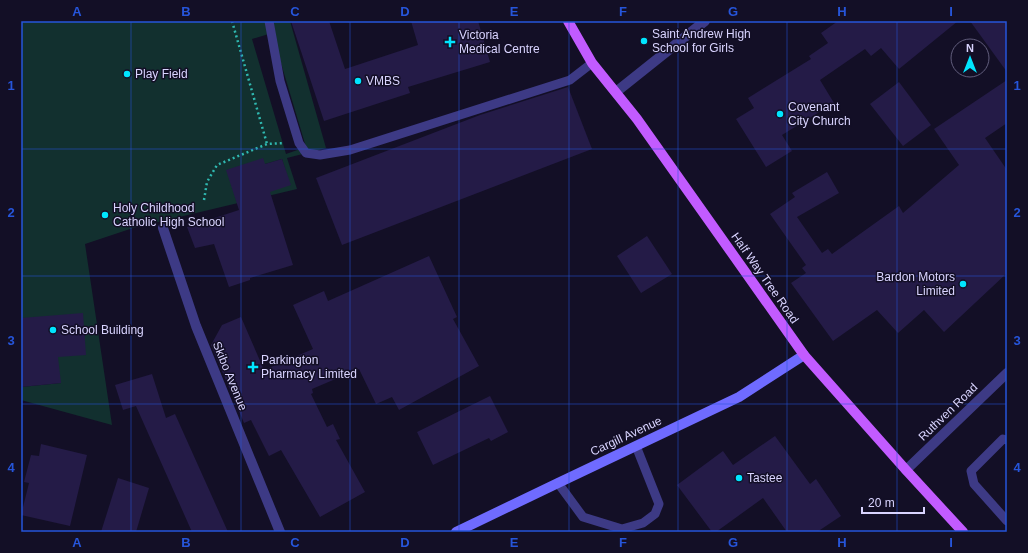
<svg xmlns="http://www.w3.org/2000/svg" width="1028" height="553" font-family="Helvetica,sans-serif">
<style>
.green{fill:#12302f;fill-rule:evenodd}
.building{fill:#241b47}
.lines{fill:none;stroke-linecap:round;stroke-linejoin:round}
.path{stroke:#2fb8b0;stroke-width:2.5;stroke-dasharray:2 3;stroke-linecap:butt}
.service{stroke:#3d3a85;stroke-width:9}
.minor{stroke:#3d3a85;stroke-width:10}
.tertiary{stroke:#3d3a85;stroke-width:10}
.secondary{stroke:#6f6bff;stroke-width:10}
.primary{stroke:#c25bff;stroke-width:10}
.grid{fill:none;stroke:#2655da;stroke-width:1;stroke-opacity:0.55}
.poi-dot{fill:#00e5ff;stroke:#130f26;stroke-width:1.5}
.labels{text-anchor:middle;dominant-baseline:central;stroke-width:3;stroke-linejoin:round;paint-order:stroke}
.poi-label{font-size:12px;fill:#d9d4ff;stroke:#130f26;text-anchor:start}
.street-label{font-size:12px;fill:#d9d4ff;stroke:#130f26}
.neatline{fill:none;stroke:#2655da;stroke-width:1.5}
.grid-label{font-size:13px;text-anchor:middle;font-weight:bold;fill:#2655da}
</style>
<rect width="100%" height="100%" fill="#130f26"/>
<path class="green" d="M21 21H290L326 148 287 158 297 189 133 228 85 244 112 425 21 400V387L61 383 21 356ZM272 33 306 147 286 154 252 39ZM282 159 290 185 227 170 265 164Z"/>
<g class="building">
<polygon points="291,21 329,21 345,69 418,45 411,21 478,21 490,62 408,87 410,93 324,121"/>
<polygon points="838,21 958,21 899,69 881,48 871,56 865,49 820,80 834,103 782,135 792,151 766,167 736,119 754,108 748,98 811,59 809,56 828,43 821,33"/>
<polygon points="970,21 1007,21 1007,72"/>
<polygon points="1007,80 1007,123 985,138 1007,170 1007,273 944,332 924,310 898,333 877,310 833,341 791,283 806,273 802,268 806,265 770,214 795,197 792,193 827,172 839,193 797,217 822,253 828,249 832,254 899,206 903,213 959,165 934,129"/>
<polygon points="899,82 931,125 903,146 870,104"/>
<polygon points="568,87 592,149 342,245 316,178 480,115"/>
<polygon points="263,158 265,164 282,159 291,185 270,192 293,265 250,278 250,280 229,287 214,244 195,248 187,227 239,210 226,170"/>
<polygon points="647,236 672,274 641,293 617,256"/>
<polygon points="429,256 457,317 453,319 479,366 399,410 392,397 376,404 359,369 312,389 313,393 311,394 327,427 333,424 340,439 336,440 365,492 320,517 281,450 269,456 251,420 244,423 211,345 222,325 241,317 264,370 313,349 293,305 324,291 328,301"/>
<polygon points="83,313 86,355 58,357 61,383 21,387 21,318"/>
<polygon points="152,374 166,418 175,414 228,532 192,532 136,406 123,410 115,385"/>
<polygon points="490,396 508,432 491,441 489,438 433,465 417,432"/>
<polygon points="775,436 810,484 816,479 841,516 817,532 787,532 763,498 716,532 712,532 677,485 723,451 733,465"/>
<polygon points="41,444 87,455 70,526 21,515 29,483 24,482 31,455 39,456"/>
<polygon points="118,478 149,488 136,532 101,532"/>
</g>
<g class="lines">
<g class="path">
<polyline points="232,21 267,144"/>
<polyline points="204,200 207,182 217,165 267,144 284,143"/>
</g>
<g class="service">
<polyline points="269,21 280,81 299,143 306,153 320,155 350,150 570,80 592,63"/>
<polyline points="1007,440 1003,439 971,471 974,484 1007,521"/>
<polyline points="558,483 583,517 622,529 643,523 655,514 659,504 636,446"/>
</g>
<g class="minor">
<polyline points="616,92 705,21"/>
<polyline points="163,228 196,326 280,532"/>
</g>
<polyline class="tertiary" points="906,470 1007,373"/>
<polyline class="secondary" points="456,532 558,483 739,397 804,355"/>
<polyline class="primary" points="568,21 592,63 637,119 804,355 906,470 963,532"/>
</g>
<path class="grid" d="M131 21V532M241 21V532M350 21V532M459 21V532M569 21V532M678 21V532M787 21V532M897 21V532M21 149H1007M21 276H1007M21 404H1007"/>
<g class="poi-dot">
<circle cx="644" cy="41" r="4"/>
<path d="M448 36h4v4h4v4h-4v4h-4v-4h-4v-4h4z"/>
<circle cx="127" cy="74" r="4"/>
<circle cx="358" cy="81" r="4"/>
<circle cx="780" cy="114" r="4"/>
<circle cx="105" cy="215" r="4"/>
<circle cx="963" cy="284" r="4"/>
<circle cx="53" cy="330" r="4"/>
<path d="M251 361h4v4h4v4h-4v4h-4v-4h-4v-4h4z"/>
<circle cx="739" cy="478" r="4"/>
</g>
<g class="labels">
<g class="poi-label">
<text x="652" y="34">Saint Andrew High<tspan x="652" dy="14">School for Girls</tspan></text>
<text x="459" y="35">Victoria<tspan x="459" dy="14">Medical Centre</tspan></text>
<text x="135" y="74">Play Field</text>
<text x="366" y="81">VMBS</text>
<text x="788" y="107">Covenant<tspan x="788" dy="14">City Church</tspan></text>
<text x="113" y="208">Holy Childhood<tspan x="113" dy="14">Catholic High School</tspan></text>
<text x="955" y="277" text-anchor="end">Bardon Motors<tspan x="955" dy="14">Limited</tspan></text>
<text x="61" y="330">School Building</text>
<text x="261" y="360">Parkington<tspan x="261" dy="14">Pharmacy Limited</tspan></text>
<text x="747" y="478">Tastee</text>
</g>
<g class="street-label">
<text transform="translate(765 278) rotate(55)">Half Way Tree Road</text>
<text transform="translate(230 376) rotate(68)">Skibo Avenue</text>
<text transform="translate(948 412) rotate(-44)">Ruthven Road</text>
<text transform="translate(626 436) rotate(-25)">Cargill Avenue</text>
</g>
</g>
<rect width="1028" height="553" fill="none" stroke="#130f26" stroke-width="44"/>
<g transform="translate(970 58)"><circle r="19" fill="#130f26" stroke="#625e7d"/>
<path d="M0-3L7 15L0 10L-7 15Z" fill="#00e5ff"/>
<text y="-6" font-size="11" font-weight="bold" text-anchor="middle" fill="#d9d4ff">N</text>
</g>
<path d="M862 507v6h62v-6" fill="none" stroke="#d9d4ff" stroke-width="2"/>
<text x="868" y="507" font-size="12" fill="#d9d4ff" stroke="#130f26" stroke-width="3" paint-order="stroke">20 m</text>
<rect x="22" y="22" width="984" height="509" class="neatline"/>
<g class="grid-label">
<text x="77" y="16">A</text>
<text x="186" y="16">B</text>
<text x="295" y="16">C</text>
<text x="405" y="16">D</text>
<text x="514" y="16">E</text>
<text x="623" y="16">F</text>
<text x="733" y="16">G</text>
<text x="842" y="16">H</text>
<text x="951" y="16">I</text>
<text x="11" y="90">1</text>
<text x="1017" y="90">1</text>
<text x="11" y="217">2</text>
<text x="1017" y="217">2</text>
<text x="11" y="345">3</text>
<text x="1017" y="345">3</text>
<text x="11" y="472">4</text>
<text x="1017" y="472">4</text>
<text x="77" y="547">A</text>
<text x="186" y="547">B</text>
<text x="295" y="547">C</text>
<text x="405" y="547">D</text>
<text x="514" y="547">E</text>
<text x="623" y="547">F</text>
<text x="733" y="547">G</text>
<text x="842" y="547">H</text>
<text x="951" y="547">I</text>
</g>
</svg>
